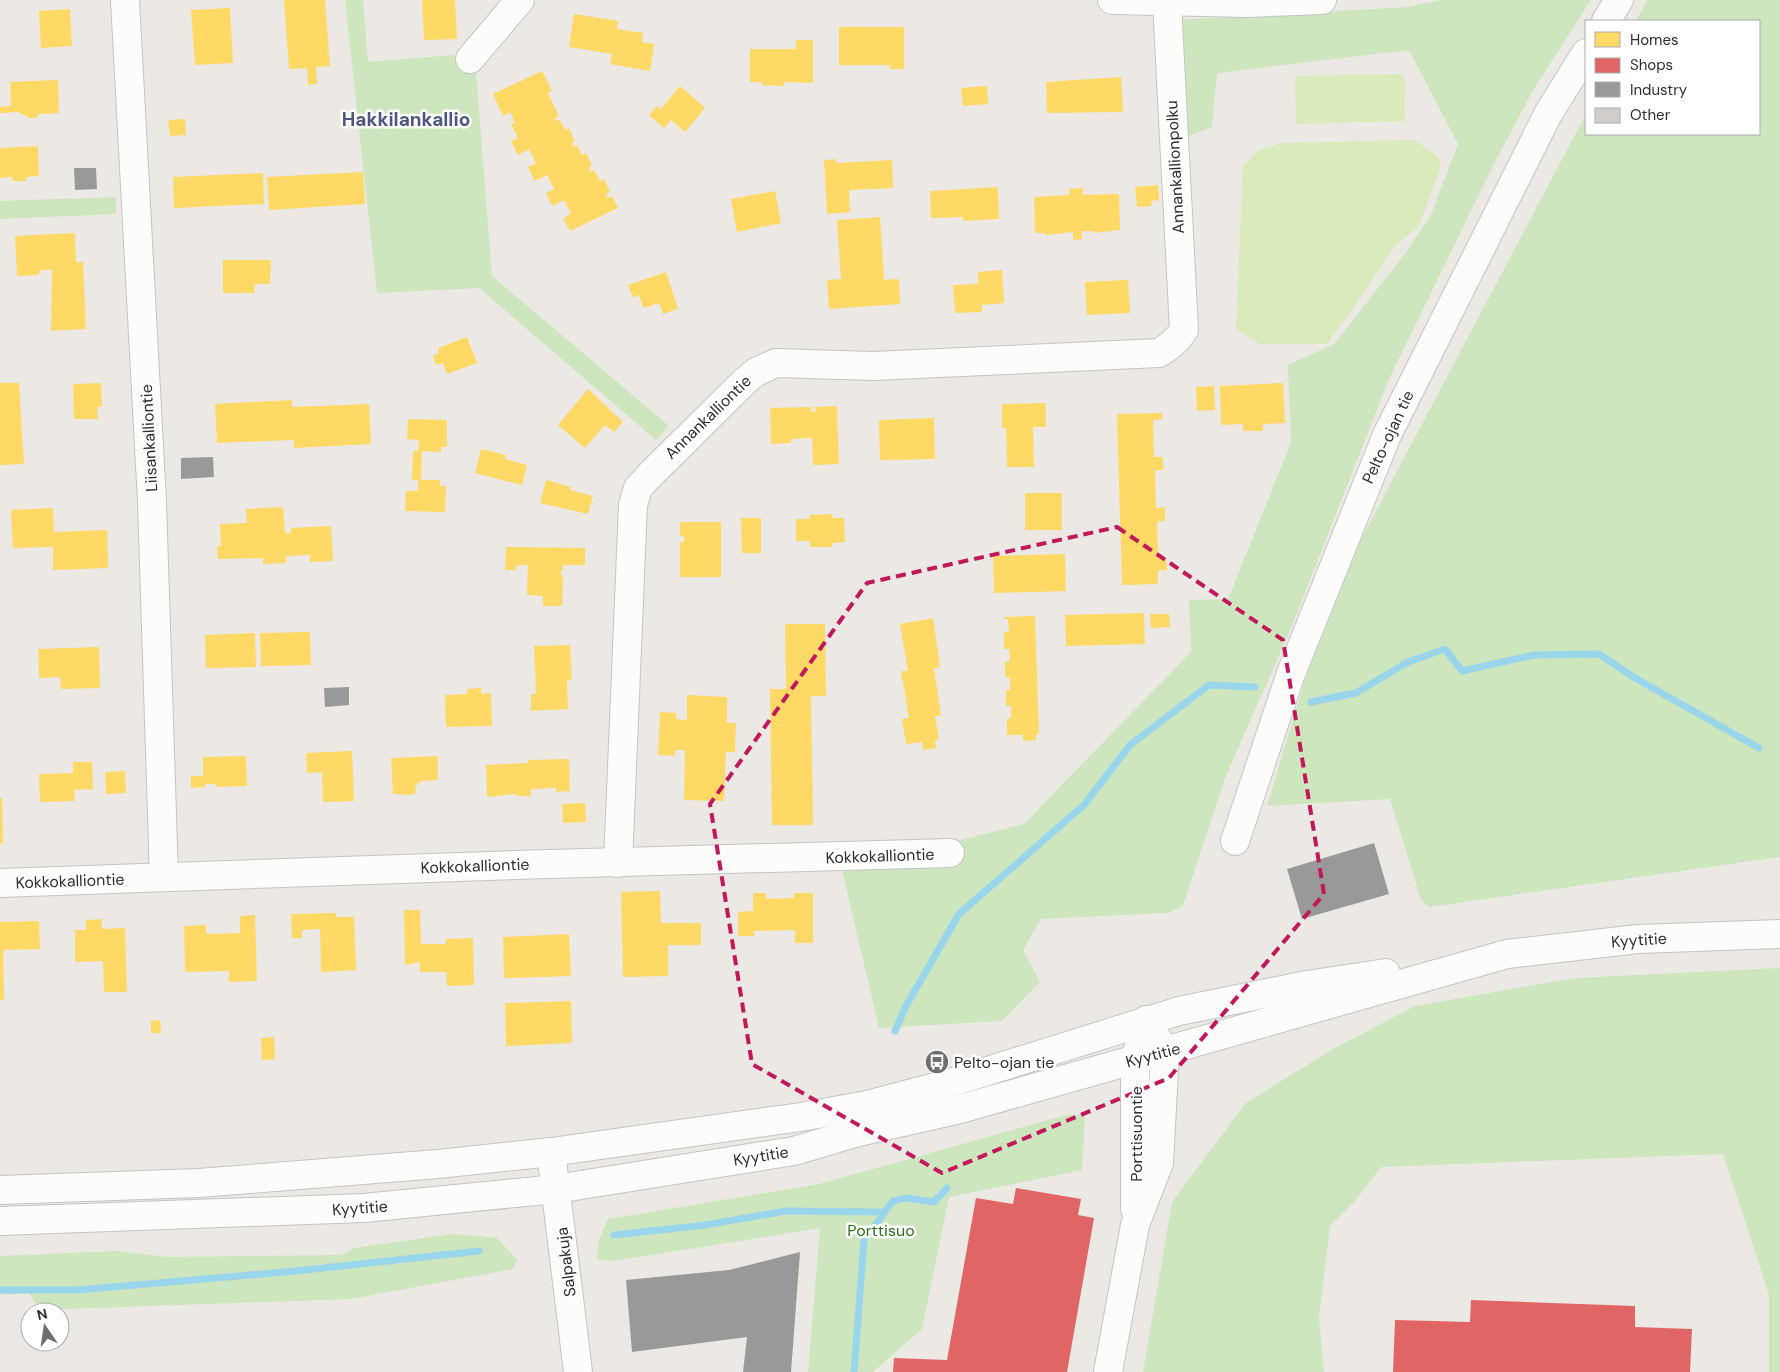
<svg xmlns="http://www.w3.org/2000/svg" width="1780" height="1372" font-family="'DM Sans',sans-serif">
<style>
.green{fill:#cee6be}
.pitch{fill:#d9eabb}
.homes{fill:#ffd966}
.shops{fill:#e06666}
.industry{fill:#999}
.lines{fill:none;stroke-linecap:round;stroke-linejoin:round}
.stream{stroke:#99d6ec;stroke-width:7}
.building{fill:#d1cecb}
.minor-casing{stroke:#c5c4c5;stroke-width:30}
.tertiary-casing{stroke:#c5c4c5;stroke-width:30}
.secondary-casing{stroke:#c5c4c5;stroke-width:30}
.minor{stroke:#fcfcfb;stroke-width:28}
.tertiary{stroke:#fcfcfb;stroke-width:28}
.secondary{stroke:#fcfcfb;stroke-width:28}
.marked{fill:none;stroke:#c2185b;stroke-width:4;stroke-dasharray:10 6;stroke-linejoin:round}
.labels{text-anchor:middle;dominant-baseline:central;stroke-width:5;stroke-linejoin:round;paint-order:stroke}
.street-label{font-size:16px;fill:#2e2e2e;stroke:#fff}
.poi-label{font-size:16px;fill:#2e2e2e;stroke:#fff;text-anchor:start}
.park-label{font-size:16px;fill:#2c6e1b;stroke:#fff}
.quarter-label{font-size:19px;font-weight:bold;fill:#4d5680;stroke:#fff}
</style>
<rect width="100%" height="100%" fill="#ece8e4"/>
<g class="green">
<polygon points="345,0 363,0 368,62 453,55 476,71 492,276 669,426 656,440 479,288 377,293"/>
<polygon points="1441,0 1591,0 1533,90 1491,170 1389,379 1292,626 1225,778 1183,906 1168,913 1041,919 1023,950 1040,982 1002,1021 879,1028 842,870 1024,824 1191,652 1189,600 1228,599 1291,442 1288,365 1334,344 1404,255 1431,215 1458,144 1409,50 1217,73 1212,127 1183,138 1177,20 1408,7"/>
<polygon points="1647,0 1780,0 1780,857 1429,907 1421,900 1390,799 1267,806 1329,600 1586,114 1586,134 1759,134 1759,21 1636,21"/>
<polygon points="116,197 116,214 0,219 0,201"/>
<polygon points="1780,968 1780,1372 1769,1372 1769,1295 1723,1154 1381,1167 1355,1201 1330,1226 1319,1318 1324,1372 1143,1372 1172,1202 1246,1103 1331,1050 1415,1006 1575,978"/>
<polygon points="1085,1114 1082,1170 949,1197 922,1329 873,1372 808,1372 820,1228 614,1261 597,1259 598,1242 608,1219 819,1184 1066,1115"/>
<polygon points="453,1234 497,1238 517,1260 513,1269 351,1299 40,1310 29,1293 0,1295 0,1256 116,1251 168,1257 341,1255 355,1248"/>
</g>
<g class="pitch">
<polygon points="1404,74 1405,121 1296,124 1295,76"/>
<polygon points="1414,140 1438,156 1441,167 1418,227 1394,247 1355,306 1327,344 1260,344 1236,329 1243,167 1258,151 1281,143"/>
</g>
<g class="homes">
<polygon points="284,0 325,0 330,66 316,67 317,84 308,85 307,68 289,69"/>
<polygon points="422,0 455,0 457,39 424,40"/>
<polygon points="230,8 233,63 195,65 191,10"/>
<polygon points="70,9 72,46 41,48 39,11"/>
<polygon points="574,14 618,21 617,29 643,33 642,42 654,44 650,71 610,64 612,54 569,47"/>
<polygon points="839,27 904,27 904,69 890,69 890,65 839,65"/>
<polygon points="796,40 813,40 813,83 784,82 784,86 762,85 762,82 750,82 750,49 796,49"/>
<polygon points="542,71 552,91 548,93 559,116 555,118 557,121 560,120 565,130 569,128 575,141 572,142 574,147 577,145 582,155 586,153 592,166 589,168 591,172 594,170 600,181 604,179 610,192 606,194 608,198 612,196 618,208 570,231 563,218 571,214 564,200 552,206 546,193 554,189 547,175 535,181 528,167 536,163 529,149 518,155 511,141 518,138 511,124 515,123 510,112 503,116 493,94"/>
<polygon points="1121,77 1123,112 1047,113 1046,82"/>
<polygon points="58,80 59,113 39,114 36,118 30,118 18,112 0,113 0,107 11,106 10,82"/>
<polygon points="680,86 705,108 685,132 671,120 664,128 649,115 657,106 661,109"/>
<polygon points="987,86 988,104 963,106 961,88"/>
<polygon points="185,119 186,135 170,136 168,120"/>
<polygon points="38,146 39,176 26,177 26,181 13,181 12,177 0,178 0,148"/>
<polygon points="836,159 836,163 892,160 893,188 849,190 850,212 827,214 824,160"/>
<polygon points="363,172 365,204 269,210 267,177"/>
<polygon points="263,173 264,204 174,208 173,177"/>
<polygon points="1158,185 1159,200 1151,201 1152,206 1137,207 1135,187"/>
<polygon points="998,187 999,219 963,221 963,217 931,218 930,191"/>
<polygon points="1083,188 1083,195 1119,194 1120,230 1094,233 1094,231 1082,231 1082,239 1073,240 1073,232 1046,235 1046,233 1035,233 1034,197 1069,195 1069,189"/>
<polygon points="775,191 781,223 737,232 731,199"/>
<polygon points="880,217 884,280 899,279 900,304 829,309 827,280 841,279 837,220"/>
<polygon points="75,233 76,262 83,262 86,329 51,331 52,270 41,270 38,275 17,276 15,236"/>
<polygon points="223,260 271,260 270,284 255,284 254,293 223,293"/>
<polygon points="1002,270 1004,303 982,305 982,312 955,313 953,285 978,284 978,272"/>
<polygon points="666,272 678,309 663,314 659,303 643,308 639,295 633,298 628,285"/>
<polygon points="1128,280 1130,313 1087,315 1085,282"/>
<polygon points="467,337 477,363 447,374 443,363 436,365 433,356 439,353 438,348"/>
<polygon points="0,383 19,383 24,464 0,465"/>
<polygon points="101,383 102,407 97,407 98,419 74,419 73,384"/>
<polygon points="1283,383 1285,423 1263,424 1263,431 1243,431 1243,424 1221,425 1220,386"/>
<polygon points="1214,386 1215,410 1197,411 1196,387"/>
<polygon points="588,389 623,422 614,432 605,425 585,448 558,425"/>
<polygon points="292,400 292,407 369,404 371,444 294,448 294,440 217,443 215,404"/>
<polygon points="1046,403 1046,427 1033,427 1034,467 1007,467 1006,428 1002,428 1002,404"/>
<polygon points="837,406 839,464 813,465 812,438 791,439 791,443 771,444 770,408 811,407 811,412 816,411 815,407"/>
<polygon points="1162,413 1162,419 1153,420 1154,457 1163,457 1163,470 1155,470 1156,508 1165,507 1165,521 1157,521 1158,557 1166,557 1167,570 1158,570 1158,584 1122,585 1117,414"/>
<polygon points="934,418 935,459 880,460 879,420"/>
<polygon points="408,419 447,420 447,447 441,447 441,452 422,451 421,480 440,480 440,486 446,486 445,512 405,511 406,491 418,491 418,480 412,480 413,451 418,451 419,440 407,439"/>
<polygon points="481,449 506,455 505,459 527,465 522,485 475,473"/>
<polygon points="546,480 571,487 570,490 593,496 588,514 540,503"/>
<rect x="1025" y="493" width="37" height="37"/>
<polygon points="283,507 285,533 291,533 291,528 331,526 333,561 310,562 310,555 286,556 286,563 263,564 263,558 218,559 217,546 221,546 220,524 247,523 246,509"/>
<polygon points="53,508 54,532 107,530 108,568 53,570 53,547 13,548 11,510"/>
<polygon points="832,514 832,518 844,518 845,542 832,543 832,547 810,547 810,541 796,541 796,519 810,519 810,515"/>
<polygon points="741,518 761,518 761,553 742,553"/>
<polygon points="680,522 721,522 721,577 680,577 680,542 684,542 684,536 680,536"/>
<polygon points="506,547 585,548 585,565 563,565 563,570 561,570 561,575 563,576 562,606 543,606 543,596 527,595 528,565 517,565 516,570 505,570"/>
<polygon points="1065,554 1066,591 994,593 993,556"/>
<polygon points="1144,613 1145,644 1066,646 1065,615"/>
<polygon points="1150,614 1169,614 1170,627 1151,628"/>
<polygon points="1035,616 1039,734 1036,734 1036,740 1023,741 1023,735 1007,735 1007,719 1011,718 1011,706 1006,706 1006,690 1010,690 1010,677 1005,677 1005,662 1010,661 1009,649 1004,649 1004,632 1009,633 1008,619 1004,619 1004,617"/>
<polygon points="933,618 940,667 934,668 941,715 935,716 939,739 935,740 936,748 923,750 922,742 906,744 902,719 909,718 901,671 908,671 900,624"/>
<polygon points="785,624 825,624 826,696 811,696 813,825 772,825 770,689 786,689"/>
<polygon points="310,632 311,665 261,666 260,633"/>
<polygon points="255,633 256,667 206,668 205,635"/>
<polygon points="570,645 572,679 567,680 568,709 531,711 531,694 536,694 534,646"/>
<polygon points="99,647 100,688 61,689 60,677 39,678 38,649"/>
<polygon points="481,688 481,694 491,693 492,726 446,727 445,695 467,694 467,689"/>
<polygon points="687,695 727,697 727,723 736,723 735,752 726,752 724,801 684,800 685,750 675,750 675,756 658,755 660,712 676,713 676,719 687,720"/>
<polygon points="352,751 354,801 323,802 322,772 307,773 306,753"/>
<polygon points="246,756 247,786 216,787 216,784 205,784 205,787 191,788 191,776 203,776 203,757"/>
<polygon points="438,756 438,780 421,781 415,787 416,793 410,795 393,794 391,758"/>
<polygon points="569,759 570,791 556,792 556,788 531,789 531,796 516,796 516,794 487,797 486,765 528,763 528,760"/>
<polygon points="73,762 92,762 93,789 74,790 75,801 40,802 39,774 73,773"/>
<polygon points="125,771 126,793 106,794 105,772"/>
<polygon points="0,798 2,798 3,843 0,844"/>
<polygon points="585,803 586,822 563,823 562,804"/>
<polygon points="660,891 661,923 701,923 701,945 668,945 668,976 623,977 621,892"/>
<polygon points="753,893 766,893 766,899 794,898 794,893 813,893 813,943 795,943 795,930 754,931 754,936 738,936 738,912 753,911"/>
<polygon points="404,910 420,910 421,944 446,944 446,939 473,938 474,985 447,986 446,972 420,972 420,962 405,965"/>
<polygon points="336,913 336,917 354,917 356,970 321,972 320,929 302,930 302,938 292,938 291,914"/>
<polygon points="255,915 257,981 229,982 229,971 185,972 184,926 206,925 206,934 240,933 240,916"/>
<polygon points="102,919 102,929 125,928 127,992 104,992 103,961 75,962 75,930 86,930 86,920"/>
<polygon points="39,921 40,949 3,950 4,1000 0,1000 0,922"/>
<polygon points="569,934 571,976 504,978 503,937"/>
<polygon points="571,1001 572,1043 506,1046 505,1003"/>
<polygon points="160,1020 161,1033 151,1033 151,1021"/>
<polygon points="274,1037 275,1059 262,1060 261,1038"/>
</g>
<g class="shops">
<polygon points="1016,1188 1081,1199 1078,1215 1094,1218 1067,1372 893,1372 894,1358 947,1360 976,1198 1013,1204"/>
<polygon points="1471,1300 1635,1306 1635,1327 1692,1329 1690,1372 1393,1372 1395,1320 1470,1322"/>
</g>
<g class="industry">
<polygon points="74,168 96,168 97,189 75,190"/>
<polygon points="213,457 214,477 181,479 181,458"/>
<polygon points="349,687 349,705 325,707 324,688"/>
<polygon points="1374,843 1389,894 1302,919 1287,869"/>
<polygon points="800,1252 791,1372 743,1372 747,1337 632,1352 626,1280 729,1270"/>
</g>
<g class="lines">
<g class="stream">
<polyline points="1311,702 1356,693 1408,662 1445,649 1462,671 1534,655 1599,654 1635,678 1759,748"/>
<polyline points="895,1031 906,1006 959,914 1084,805 1130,745 1209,685 1255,687"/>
<polyline points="614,1235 705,1225 786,1211 883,1212"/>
<polyline points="0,1290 78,1290 296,1271 479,1251"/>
<polyline points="854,1372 864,1240 893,1201 906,1198 934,1202 947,1188"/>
</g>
</g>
<polygon class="building" points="942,1051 943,1055 930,1059 928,1055"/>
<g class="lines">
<g class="minor-casing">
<g id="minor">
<polyline points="125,0 152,502 164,877"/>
<polyline points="1606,21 1619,0"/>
<polyline points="470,59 520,0"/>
<polyline points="1235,841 1290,676 1387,435 1548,114 1586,53"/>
<path d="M618 863 633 505 638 488 651 474 745 381 756 372 776 363 873 366 1159 353C1170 346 1176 342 1184 330L1167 3"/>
<polyline points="0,883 514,865 950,853"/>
<polyline points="551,1152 578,1372"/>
<polyline points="1135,1209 1135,1059 1141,1038"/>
<polyline points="1108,1372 1135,1225 1159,1163 1165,1052 1146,1020"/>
</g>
</g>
<g class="tertiary-casing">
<polyline id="tertiary" points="1112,0 1248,3 1322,0"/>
</g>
<g class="secondary-casing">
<g id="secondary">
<polyline points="0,1190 199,1183 438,1164 551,1152 801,1117 867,1105 943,1085 1179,1011 1307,985 1386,973"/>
<polyline points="0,1221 364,1208 556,1189 794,1151 858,1132 960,1109 1507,954 1638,939 1780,934"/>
</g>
</g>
<use href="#minor" class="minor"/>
<use href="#tertiary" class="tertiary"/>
<use href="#secondary" class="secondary"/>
</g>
<path class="marked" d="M1117 527 1283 640 1324 894 1169 1078 942 1173 752 1064 710 804 867 583Z"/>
<defs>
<g id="bus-disc" transform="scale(1.25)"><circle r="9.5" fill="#706f6e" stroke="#fff"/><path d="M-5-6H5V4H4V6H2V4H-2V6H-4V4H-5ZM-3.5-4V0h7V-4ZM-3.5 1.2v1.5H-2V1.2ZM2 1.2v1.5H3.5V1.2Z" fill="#fff"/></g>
</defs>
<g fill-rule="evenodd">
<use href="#bus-disc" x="937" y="1062"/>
</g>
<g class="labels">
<g class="street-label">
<text transform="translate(1175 167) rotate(-93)">Annankallionpolku</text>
<text transform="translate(708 417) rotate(-44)">Annankalliontie</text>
<text transform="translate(1388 437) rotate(-65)">Pelto-ojan tie</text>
<text transform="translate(149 438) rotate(-93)">Liisankalliontie</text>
<text transform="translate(880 856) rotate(-2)">Kokkokalliontie</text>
<text transform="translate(475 866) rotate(-2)">Kokkokalliontie</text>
<text transform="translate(70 881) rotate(-2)">Kokkokalliontie</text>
<text transform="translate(1639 940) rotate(-4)">Kyytitie</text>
<text transform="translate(1153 1055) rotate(-15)">Kyytitie</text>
<text transform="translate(1136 1134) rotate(-90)">Porttisuontie</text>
<text transform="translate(761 1156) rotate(-9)">Kyytitie</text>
<text transform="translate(360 1208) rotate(-4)">Kyytitie</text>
<text transform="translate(566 1262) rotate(-97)">Salpakuja</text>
</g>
<g class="poi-label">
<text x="954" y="1062">Pelto-ojan tie</text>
</g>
<g class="park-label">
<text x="881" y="1230">Porttisuo</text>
</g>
<g class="quarter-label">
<text x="406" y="119">Hakkilankallio</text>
</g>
</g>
<rect x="1585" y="20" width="175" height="115" fill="#ffffff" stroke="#ababab"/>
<rect x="1595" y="32" width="25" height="15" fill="#ffd966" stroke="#ababab"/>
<text x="1630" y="45" font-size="15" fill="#2e2e2e">Homes</text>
<rect x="1595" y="58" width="25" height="15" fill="#e06666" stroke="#ababab"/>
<text x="1630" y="70" font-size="15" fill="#2e2e2e">Shops</text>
<rect x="1595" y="82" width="25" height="15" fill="#999999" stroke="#ababab"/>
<text x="1630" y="95" font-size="15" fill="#2e2e2e">Industry</text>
<rect x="1595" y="108" width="25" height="15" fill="#d1cecb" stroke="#ababab"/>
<text x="1630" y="120" font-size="15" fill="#2e2e2e">Other</text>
<g transform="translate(45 1327) rotate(347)"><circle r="24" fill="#ffffff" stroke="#ababab"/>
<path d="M0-4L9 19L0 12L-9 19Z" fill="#706f6e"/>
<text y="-8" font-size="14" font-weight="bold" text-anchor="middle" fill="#2e2e2e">N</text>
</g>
</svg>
